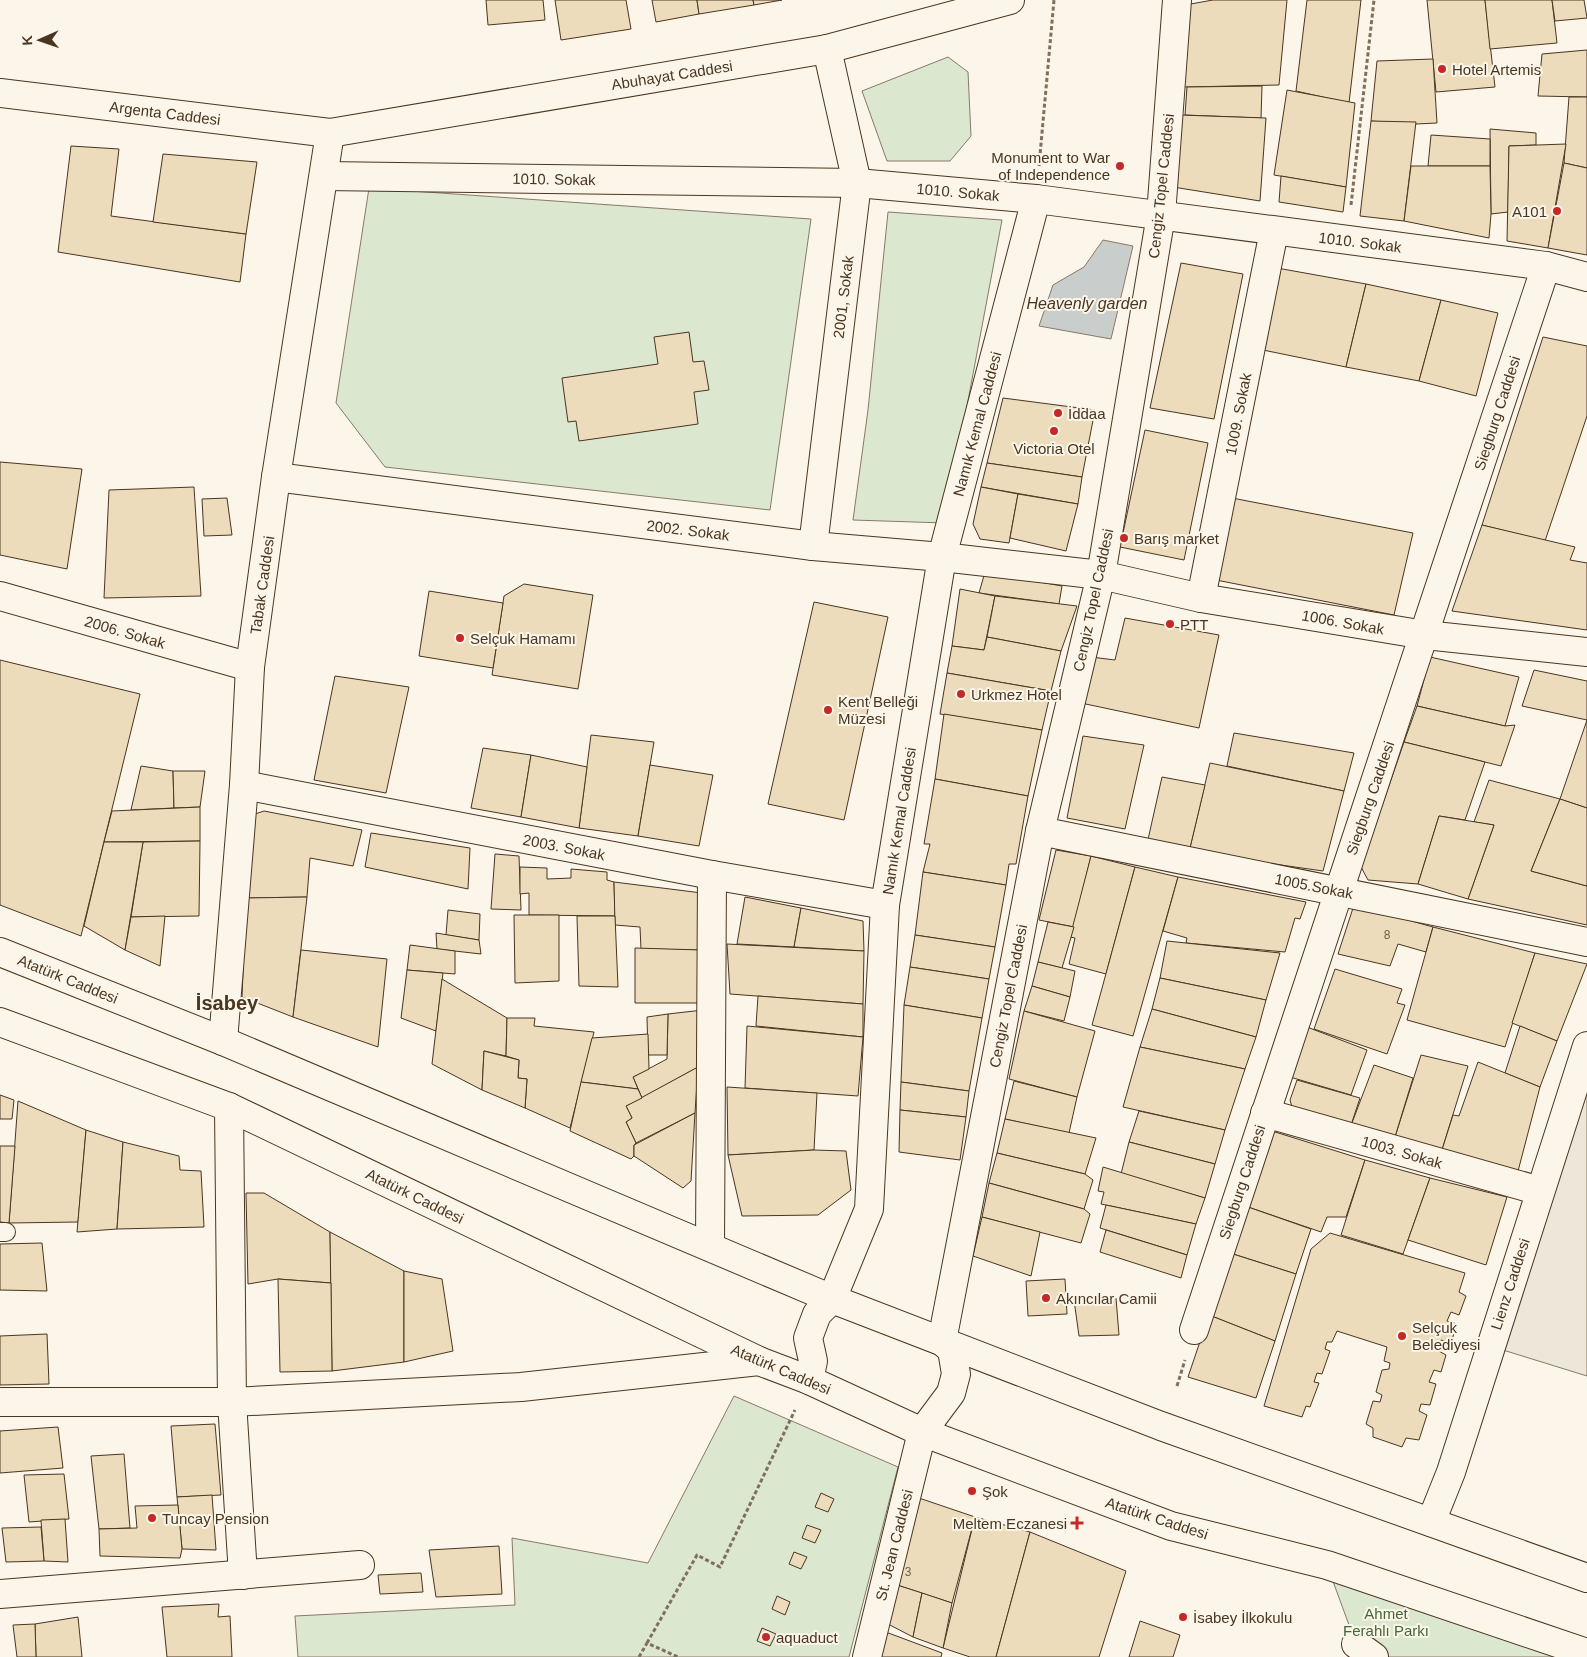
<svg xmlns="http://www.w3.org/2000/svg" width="1587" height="1657" font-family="Arial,sans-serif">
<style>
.green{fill:#dce7d0;stroke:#887966}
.parking{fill:#ede7d9;stroke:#887966}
.water{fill:#c9cecd;stroke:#887966}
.building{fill:#ecdcbc;stroke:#4a3520}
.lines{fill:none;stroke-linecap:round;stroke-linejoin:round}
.lane-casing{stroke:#4a3520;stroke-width:20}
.street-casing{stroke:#4a3520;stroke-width:30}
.secondary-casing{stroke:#4a3520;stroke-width:30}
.highway-casing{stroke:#4a3520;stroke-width:30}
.path{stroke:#7f6f5c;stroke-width:3;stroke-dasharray:4 2.5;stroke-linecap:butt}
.lane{stroke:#fbf6e9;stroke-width:18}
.street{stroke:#fbf6e9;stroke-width:28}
.secondary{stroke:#fbf6e9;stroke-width:28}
.highway{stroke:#fbf6e9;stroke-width:28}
.poi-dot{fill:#c62828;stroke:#fbf6e9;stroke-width:2}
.labels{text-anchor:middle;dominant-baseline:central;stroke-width:4;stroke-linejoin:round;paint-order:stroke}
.number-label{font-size:12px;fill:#725f47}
.poi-label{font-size:15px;fill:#4a3520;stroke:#fbf6e9;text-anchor:start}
.street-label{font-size:15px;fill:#4a3520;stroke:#fbf6e9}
.park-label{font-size:15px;fill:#436837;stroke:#fbf6e9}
.water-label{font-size:16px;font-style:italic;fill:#4a3520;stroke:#fbf6e9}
.district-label{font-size:20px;font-weight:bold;fill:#4a3520;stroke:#fbf6e9}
</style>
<rect width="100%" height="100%" fill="#fbf6e9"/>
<g class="green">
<polygon points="948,57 968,72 971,136 950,161 887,161 862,91"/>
<polygon points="369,188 811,219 770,510 385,467 336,403"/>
<polygon points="888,212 1002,220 945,523 853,520 868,410"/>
<polygon points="734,1396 898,1467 849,1657 298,1657 295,1616 515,1605 512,1538 648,1563"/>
<polygon points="1327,1565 1587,1657 1374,1657 1356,1644"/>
</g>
<polygon class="parking" points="1587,1088 1587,1376 1490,1346"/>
<polygon class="water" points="1103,240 1133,246 1111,339 1039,326 1053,285 1084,267"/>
<g class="building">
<polygon points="486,0 543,0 545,20 488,25"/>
<polygon points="555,0 626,0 631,29 561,40"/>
<polygon points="652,0 697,0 699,14 656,22"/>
<polygon points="697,0 753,0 754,5 699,14"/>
<polygon points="753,0 782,0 754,5"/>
<polygon points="1213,0 1287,0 1279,85 1187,87 1178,86 1185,5"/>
<polygon points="1307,0 1361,0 1349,103 1296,91"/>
<polygon points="1427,0 1485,0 1495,87 1436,92"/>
<polygon points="1485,0 1552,0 1557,43 1490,49"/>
<polygon points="1552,0 1584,0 1587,18 1555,21"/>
<polygon points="1587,50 1587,97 1538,96 1542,54"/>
<polygon points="1433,59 1437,123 1416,124 1371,121 1377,61"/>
<polygon points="1262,86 1261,118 1185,115 1187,87"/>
<polygon points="1287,90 1355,103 1346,187 1274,175"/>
<polygon points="1569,97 1587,97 1587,168 1564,163"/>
<polygon points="1179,115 1266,118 1260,201 1173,187"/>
<polygon points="1371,121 1416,122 1404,221 1360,216"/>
<polygon points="1490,129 1536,133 1536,145 1509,146 1508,212 1491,214"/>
<polygon points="1431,135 1490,139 1490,166 1428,166"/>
<polygon points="1566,144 1548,248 1507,241 1509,146"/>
<polygon points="71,146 119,149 111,216 246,234 240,282 58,252"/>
<polygon points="163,154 257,162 246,234 153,222"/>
<polygon points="1564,163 1587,168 1587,255 1548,248"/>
<polygon points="1411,166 1490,166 1491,214 1489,238 1404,221"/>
<polygon points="1281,176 1346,187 1343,212 1279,202"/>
<polygon points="1181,263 1243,274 1214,419 1150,408"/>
<polygon points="1277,268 1366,284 1346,367 1258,349"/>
<polygon points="1366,284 1441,300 1419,381 1346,367"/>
<polygon points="1441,300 1498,313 1476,396 1419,381"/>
<polygon points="689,332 693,362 704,361 709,390 694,392 698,424 579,441 576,421 568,422 562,378 658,364 654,337"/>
<polygon points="1543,337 1587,346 1587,416 1545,541 1482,525"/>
<polygon points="1003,398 1095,410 1082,477 987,463"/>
<polygon points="1145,430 1208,443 1184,560 1120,547"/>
<polygon points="0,462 82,469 67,569 0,555"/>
<polygon points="987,463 1082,477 1078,504 981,487"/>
<polygon points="194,487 201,596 104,598 109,490"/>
<polygon points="981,487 1018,494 1009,543 980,539 973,524"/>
<polygon points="1018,494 1078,504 1066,551 1010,538"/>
<polygon points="227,498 232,535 204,536 202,499"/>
<polygon points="1232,498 1413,533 1394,615 1216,580"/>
<polygon points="1482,525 1575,547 1570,560 1587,563 1587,630 1452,611"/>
<polygon points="985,572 1062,586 1059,604 979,593"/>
<polygon points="524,584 593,595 578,689 492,675 504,596"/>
<polygon points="960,589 995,596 984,650 952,646"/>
<polygon points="429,591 503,603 493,668 419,656"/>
<polygon points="995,596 1077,606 1061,651 987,637"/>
<polygon points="814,602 888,617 844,820 768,804"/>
<polygon points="1125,618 1219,635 1199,728 1081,703 1091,657 1115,660"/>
<polygon points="987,637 1061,651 1051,691 947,673 952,646 984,650"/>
<polygon points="1430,657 1519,677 1505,726 1417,706"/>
<polygon points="0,660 140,694 81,936 0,905"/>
<polygon points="1534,670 1587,681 1587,720 1522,706"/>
<polygon points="947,673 1051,691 1042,730 940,714"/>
<polygon points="335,676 409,687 386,793 314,780"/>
<polygon points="1417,706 1505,726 1515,725 1501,766 1404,742"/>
<polygon points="944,714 1042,730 1028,796 935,779"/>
<polygon points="1587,720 1587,808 1560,799"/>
<polygon points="1234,733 1354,753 1344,791 1227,766"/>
<polygon points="591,735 654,742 638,836 579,828"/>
<polygon points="1083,736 1144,745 1125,829 1067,818"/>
<polygon points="1404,742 1485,762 1465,820 1439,816 1418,884 1368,880 1361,867"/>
<polygon points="483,748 531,755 521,817 471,808"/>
<polygon points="531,755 587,767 579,828 521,817"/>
<polygon points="1210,763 1344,791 1323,871 1189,852"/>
<polygon points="650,765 713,775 699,846 638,836"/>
<polygon points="141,766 173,771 174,808 131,810"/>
<polygon points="173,771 205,771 200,807 174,808"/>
<polygon points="1162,777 1205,785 1189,852 1147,844"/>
<polygon points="935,779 1028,796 1016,864 1009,864 1006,885 923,872 930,844 924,844"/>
<polygon points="1489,780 1560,799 1531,871 1587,886 1587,925 1468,899 1494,825 1474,822"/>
<polygon points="1560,799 1587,808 1587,886 1531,871"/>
<polygon points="200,807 200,841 104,842 112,811"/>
<polygon points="264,811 362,830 353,866 310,858 307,897 246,898 255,814"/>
<polygon points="1439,816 1494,825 1468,899 1418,884"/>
<polygon points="371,833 470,848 468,889 365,867"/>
<polygon points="200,841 199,916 131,917 143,842"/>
<polygon points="104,842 143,842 125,950 84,926"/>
<polygon points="1056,850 1091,856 1074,927 1039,920"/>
<polygon points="495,854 519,856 521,910 491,909"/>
<polygon points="1091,856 1135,867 1106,974 1069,964 1075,938 1070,937"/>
<polygon points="520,867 547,868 547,879 571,878 571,869 607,872 607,880 614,882 615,916 529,915 529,893 520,894"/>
<polygon points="1135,867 1178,877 1133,1036 1092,1025"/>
<polygon points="923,872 1006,885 995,947 915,935"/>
<polygon points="1178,877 1306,902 1300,919 1295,918 1285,952 1186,943 1187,938 1163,931"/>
<polygon points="614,882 702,893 701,950 641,949 640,927 615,925"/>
<polygon points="307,897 293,1017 242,997 246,898"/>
<polygon points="745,897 801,908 794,947 737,944"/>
<polygon points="1354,905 1433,927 1426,952 1398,944 1390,966 1338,954"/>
<polygon points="801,908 863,921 864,951 794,947"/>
<polygon points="448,910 480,914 479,940 446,935"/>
<polygon points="514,915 559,915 559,981 515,983"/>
<polygon points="165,916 160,966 125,950 131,917"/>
<polygon points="577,916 615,916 618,987 579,986"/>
<polygon points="1048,922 1074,927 1062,968 1038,962"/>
<polygon points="1433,927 1535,953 1505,1047 1407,1020"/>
<polygon points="436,933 479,940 481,954 437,949"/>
<polygon points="915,935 995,947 989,979 910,967"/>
<polygon points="1167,941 1280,953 1266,1000 1160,978"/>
<polygon points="727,944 864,951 863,1004 730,994"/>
<polygon points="410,945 455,951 455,974 407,970"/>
<polygon points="635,948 701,950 704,1003 635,1003"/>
<polygon points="301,950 387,959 378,1047 293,1017"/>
<polygon points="1535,953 1587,964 1557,1041 1512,1023"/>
<polygon points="1038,962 1075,971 1070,997 1032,986"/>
<polygon points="910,967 989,979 982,1018 904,1005"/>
<polygon points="1335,969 1402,989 1397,1003 1405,1005 1387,1054 1314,1029"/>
<polygon points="407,970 443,973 436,1031 401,1018"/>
<polygon points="1160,978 1266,1000 1256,1037 1152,1009"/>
<polygon points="442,979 507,1018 506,1056 484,1051 482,1090 432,1064"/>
<polygon points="1032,986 1070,997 1064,1021 1024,1011"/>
<polygon points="758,996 863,1004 863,1037 756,1026"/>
<polygon points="904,1005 982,1018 969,1091 901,1082"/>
<polygon points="1152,1009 1256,1037 1245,1069 1140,1047"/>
<polygon points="703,1010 698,1067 642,1098 633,1077 667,1059 668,1014"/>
<polygon points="1024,1011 1095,1031 1077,1097 1009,1079"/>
<polygon points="668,1014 667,1055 648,1055 647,1017"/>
<polygon points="507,1018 535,1018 534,1026 594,1032 570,1128 525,1108 527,1079 518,1078 519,1060 506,1056"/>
<polygon points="747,1026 863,1037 858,1096 745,1088"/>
<polygon points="1520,1026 1557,1041 1540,1087 1505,1073"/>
<polygon points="1307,1027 1367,1050 1351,1095 1290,1077"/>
<polygon points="648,1034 649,1069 633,1077 638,1089 581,1082 592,1038"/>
<polygon points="1140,1047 1245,1069 1225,1130 1123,1107"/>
<polygon points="484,1051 519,1060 518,1078 527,1079 525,1108 482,1090"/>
<polygon points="1421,1055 1468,1066 1441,1153 1394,1140"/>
<polygon points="1478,1062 1540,1087 1517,1175 1441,1153 1453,1115 1459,1116"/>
<polygon points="1374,1065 1413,1078 1394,1140 1350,1128"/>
<polygon points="698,1067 695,1113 636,1143 626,1122 632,1118 626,1106"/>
<polygon points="1297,1080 1360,1098 1350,1128 1294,1114 1290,1100"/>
<polygon points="1014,1081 1077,1097 1069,1133 1005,1119"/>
<polygon points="581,1082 638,1089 642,1098 626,1106 632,1118 626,1122 636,1143 634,1145 634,1156 631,1159 570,1131"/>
<polygon points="901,1082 969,1091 966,1117 900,1110"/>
<polygon points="727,1087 817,1093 814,1150 728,1155"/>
<polygon points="0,1095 14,1100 12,1119 0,1119"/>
<polygon points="18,1101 86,1130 78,1222 9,1223"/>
<polygon points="900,1110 966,1117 960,1160 899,1152"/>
<polygon points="1139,1111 1225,1130 1215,1164 1129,1142"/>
<polygon points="695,1113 691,1181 683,1188 634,1156 634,1145"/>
<polygon points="1005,1119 1096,1138 1085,1174 997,1153"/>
<polygon points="86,1130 123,1142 117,1229 77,1232"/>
<polygon points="1272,1131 1365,1160 1346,1217 1327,1217 1321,1232 1248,1207"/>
<polygon points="123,1142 179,1156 180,1170 201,1171 204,1227 117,1229"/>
<polygon points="1129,1142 1215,1164 1205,1198 1121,1174"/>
<polygon points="0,1146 15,1146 9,1223 0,1222"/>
<polygon points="814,1150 846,1151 851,1190 818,1215 742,1216 728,1155"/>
<polygon points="997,1153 1085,1174 1093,1180 1084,1209 989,1183"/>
<polygon points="1365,1160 1430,1178 1403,1254 1341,1235"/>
<polygon points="1103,1167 1205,1198 1196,1224 1101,1204 1104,1192 1098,1191"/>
<polygon points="1430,1178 1507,1197 1486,1265 1408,1240"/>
<polygon points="989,1183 1084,1209 1090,1214 1081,1243 982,1217"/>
<polygon points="246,1193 264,1193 330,1232 331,1283 278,1279 248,1284"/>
<polygon points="1106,1205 1196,1224 1187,1255 1100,1228"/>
<polygon points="1248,1207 1311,1229 1296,1274 1233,1254"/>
<polygon points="982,1217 1040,1232 1031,1276 973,1256"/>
<polygon points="1106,1230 1187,1255 1181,1278 1100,1252"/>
<polygon points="330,1232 404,1271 404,1362 332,1371"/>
<polygon points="1330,1233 1465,1273 1459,1292 1466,1296 1459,1315 1451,1312 1447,1321 1457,1324 1451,1343 1441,1340 1437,1350 1446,1355 1441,1372 1434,1370 1429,1382 1436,1384 1430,1405 1421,1404 1419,1411 1427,1415 1419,1440 1406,1438 1402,1447 1373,1437 1373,1428 1366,1424 1373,1401 1380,1402 1382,1395 1376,1392 1382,1370 1389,1369 1390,1363 1384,1361 1387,1347 1337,1331 1332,1342 1327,1342 1325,1349 1330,1351 1322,1374 1317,1373 1314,1382 1319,1383 1310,1407 1306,1406 1302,1417 1264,1406 1311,1249"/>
<polygon points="42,1243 47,1291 0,1290 0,1244"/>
<polygon points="1233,1254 1296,1274 1275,1341 1209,1315"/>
<polygon points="404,1271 442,1279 453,1351 404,1362"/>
<polygon points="278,1279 331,1283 332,1371 280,1372"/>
<polygon points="1065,1279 1067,1314 1028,1316 1026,1281"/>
<polygon points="1116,1298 1119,1335 1079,1336 1074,1300"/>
<polygon points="1209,1315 1275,1341 1256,1398 1188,1377"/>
<polygon points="47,1334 49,1384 0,1385 0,1336"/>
<polygon points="215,1424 221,1495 177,1497 171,1426"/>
<polygon points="58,1427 63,1468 0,1473 0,1431"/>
<polygon points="124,1454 130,1528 99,1529 91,1456"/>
<polygon points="64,1474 69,1519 29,1522 24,1475"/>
<polygon points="821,1493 834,1499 828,1512 815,1507"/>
<polygon points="212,1495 216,1550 182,1549 177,1497"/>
<polygon points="913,1496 975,1517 952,1603 894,1584"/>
<polygon points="178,1505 182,1549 180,1558 100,1556 99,1529 137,1528 135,1506"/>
<polygon points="975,1517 1030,1532 996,1657 970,1657 943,1648"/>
<polygon points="65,1519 68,1562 44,1561 41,1520"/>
<polygon points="807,1525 821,1530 815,1543 802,1538"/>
<polygon points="41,1527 44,1561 6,1562 2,1528"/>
<polygon points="1030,1532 1126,1571 1099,1657 996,1657"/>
<polygon points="499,1546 502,1594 436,1597 429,1550"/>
<polygon points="794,1552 807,1557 801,1569 789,1564"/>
<polygon points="421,1573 423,1592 380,1594 378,1575"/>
<polygon points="894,1584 922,1593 913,1637 886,1623"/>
<polygon points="922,1593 952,1603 943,1648 913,1637"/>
<polygon points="777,1596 790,1602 785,1615 772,1609"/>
<polygon points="219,1604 218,1617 230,1616 232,1657 167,1657 162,1607"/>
<polygon points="78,1617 82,1657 36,1657 35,1624"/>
<polygon points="1140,1621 1180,1635 1173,1657 1129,1657"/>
<polygon points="35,1624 36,1657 17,1657 13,1625"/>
<polygon points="762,1628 776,1634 770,1646 757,1641"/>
<polygon points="883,1631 942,1653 941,1657 878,1657"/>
</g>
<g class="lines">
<g class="lane-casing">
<polyline id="lane" points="0,1232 6,1232"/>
</g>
<g class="street-casing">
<g id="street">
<polyline points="0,93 330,133 827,49 1010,0"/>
<polyline points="324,176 857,183 1036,199 1546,266 1587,277"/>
<polyline points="276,477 813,546 942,557 1101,575 1201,598 1425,635 1587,652"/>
<polyline points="813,546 857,183 827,49"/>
<polyline points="0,596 250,667"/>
<polyline points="1201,598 1274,231"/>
<polyline points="244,785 712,875 885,905"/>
<polyline points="1040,831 1587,942"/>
<polyline points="223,1041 244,785 250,667 276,477 330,133"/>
<polyline points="229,1107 232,1402 243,1575"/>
<polyline points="1265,1113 1540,1191"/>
<polyline points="710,1246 712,875"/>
<polyline points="832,1299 869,1209 885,905 942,557 1036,199"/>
<path d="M1194 1330C1310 974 1429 621 1546 266"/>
<polyline points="942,1341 1040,831 1101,575 1161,215 1177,0"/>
<polyline points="1431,1522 1451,1472 1587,1046"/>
<polyline points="0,1594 360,1565"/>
<polyline points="1356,1644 1374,1657"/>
<polyline points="867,1657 922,1432"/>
</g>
</g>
<g class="secondary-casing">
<polyline id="secondary" points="0,1402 232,1402 521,1387 759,1361"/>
</g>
<g class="highway-casing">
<g id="highway">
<polyline points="0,952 223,1041 832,1299 1161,1426 1587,1578"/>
<polyline points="0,1022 229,1107 759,1361 809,1380 922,1432 1171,1526 1327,1565 1587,1653"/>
<polyline points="809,1380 813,1361 808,1338 817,1314 832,1299"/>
<polyline points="922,1432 951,1393 956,1374 952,1350 942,1341"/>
</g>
</g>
<g class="path">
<polyline points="1039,166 1054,0"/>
<polyline points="1351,205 1374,0"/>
<polyline points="1177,1386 1185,1360"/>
<polyline points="647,1643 697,1555 720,1567 795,1410"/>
<polyline points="639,1657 647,1643 678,1657"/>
</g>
<use href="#lane" class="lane"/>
<use href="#street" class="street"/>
<use href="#secondary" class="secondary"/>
<use href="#highway" class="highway"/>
</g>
<g class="poi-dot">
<circle cx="1442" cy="69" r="5"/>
<circle cx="1120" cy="166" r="5"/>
<circle cx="1557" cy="211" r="5"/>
<circle cx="1058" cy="413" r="5"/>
<circle cx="1054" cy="431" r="5"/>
<circle cx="1124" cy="538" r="5"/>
<circle cx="1170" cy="624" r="5"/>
<circle cx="460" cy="638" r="5"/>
<circle cx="961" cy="694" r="5"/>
<circle cx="828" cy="710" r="5"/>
<circle cx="1046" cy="1298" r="5"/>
<circle cx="1402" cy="1336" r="5"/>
<circle cx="972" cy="1491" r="5"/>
<circle cx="152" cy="1518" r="5"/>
<path d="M1074.5 1515.5h5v5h5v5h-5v5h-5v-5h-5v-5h5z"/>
<circle cx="1183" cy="1617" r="5"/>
<circle cx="766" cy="1637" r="5"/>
</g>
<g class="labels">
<g class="number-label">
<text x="1387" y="935">8</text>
<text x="908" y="1572">3</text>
</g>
<g class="poi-label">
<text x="1452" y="69">Hotel Artemis</text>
<text x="1110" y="157" text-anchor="end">Monument to War<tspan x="1110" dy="17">of Independence</tspan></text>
<text x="1547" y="211" text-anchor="end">A101</text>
<text x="1068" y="413">İddaa</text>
<text x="1054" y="448" text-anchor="middle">Victoria Otel</text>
<text x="1134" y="538">Barış market</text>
<text x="1180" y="624">PTT</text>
<text x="470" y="638">Selçuk Hamamı</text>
<text x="971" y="694">Urkmez Hotel</text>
<text x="838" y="701">Kent Belleği<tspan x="838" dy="17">Müzesi</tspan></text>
<text x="1056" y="1298">Akıncılar Camii</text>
<text x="1412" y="1327">Selçuk<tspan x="1412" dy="17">Belediyesi</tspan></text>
<text x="982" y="1491">Şok</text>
<text x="162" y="1518">Tuncay Pension</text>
<text x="1067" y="1523" text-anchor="end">Meltem Eczanesi</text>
<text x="1193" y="1617">İsabey İlkokulu</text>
<text x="776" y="1637">aquaduct</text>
</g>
<g class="street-label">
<text transform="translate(672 75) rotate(-9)">Abuhayat Caddesi</text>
<text transform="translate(165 113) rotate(7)">Argenta Caddesi</text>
<text transform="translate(554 179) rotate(1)">1010. Sokak</text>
<text transform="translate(1161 186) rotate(-84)">Cengiz Topel Caddesi</text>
<text transform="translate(958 192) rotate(5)">1010. Sokak</text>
<text transform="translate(1360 242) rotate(7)">1010. Sokak</text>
<text transform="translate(843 297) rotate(-83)">2001, Sokak</text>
<text transform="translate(1497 413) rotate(-72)">Siegburg Caddesi</text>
<text transform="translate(1238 414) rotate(-79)">1009. Sokak</text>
<text transform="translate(977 424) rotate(-75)">Namık Kemal Caddesi</text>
<text transform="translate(688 530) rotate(7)">2002. Sokak</text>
<text transform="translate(262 585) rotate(-82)">Tabak Caddesi</text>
<text transform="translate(1093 600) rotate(-78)">Cengiz Topel Caddesi</text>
<text transform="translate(1343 622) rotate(10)">1006. Sokak</text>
<text transform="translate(125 632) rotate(16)">2006. Sokak</text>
<text transform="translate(1370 798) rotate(-71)">Siegburg Caddesi</text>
<text transform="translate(899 821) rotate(-81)">Namık Kemal Caddesi</text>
<text transform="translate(564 847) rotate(11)">2003. Sokak</text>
<text transform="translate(1314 886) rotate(11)">1005.Sokak</text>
<text transform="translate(68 979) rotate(22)">Atatürk Caddesi</text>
<text transform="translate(1008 996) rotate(-79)">Cengiz Topel Caddesi</text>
<text transform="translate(1402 1152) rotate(16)">1003. Sokak</text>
<text transform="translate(1242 1182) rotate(-72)">Siegburg Caddesi</text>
<text transform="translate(415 1196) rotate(26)">Atatürk Caddesi</text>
<text transform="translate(1510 1284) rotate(-72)">Lienz Caddesi</text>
<text transform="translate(781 1369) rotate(23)">Atatürk Caddesi</text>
<text transform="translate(1157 1518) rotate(18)">Atatürk Caddesi</text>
<text transform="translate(894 1545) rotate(-76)">St. Jean Caddesi</text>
</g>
<g class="park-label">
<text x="1386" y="1613">Ahmet<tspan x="1386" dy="17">Ferahlı Parkı</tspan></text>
</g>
<g class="water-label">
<text x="1087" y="303">Heavenly garden</text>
</g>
<g class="district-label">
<text x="227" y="1003">İsabey</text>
</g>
</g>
<g transform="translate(40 40) rotate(268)" stroke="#fbf6e9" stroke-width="4" paint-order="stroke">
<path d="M0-4L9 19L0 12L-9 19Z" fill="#4a3520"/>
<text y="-8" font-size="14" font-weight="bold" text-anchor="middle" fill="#4a3520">K</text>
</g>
</svg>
